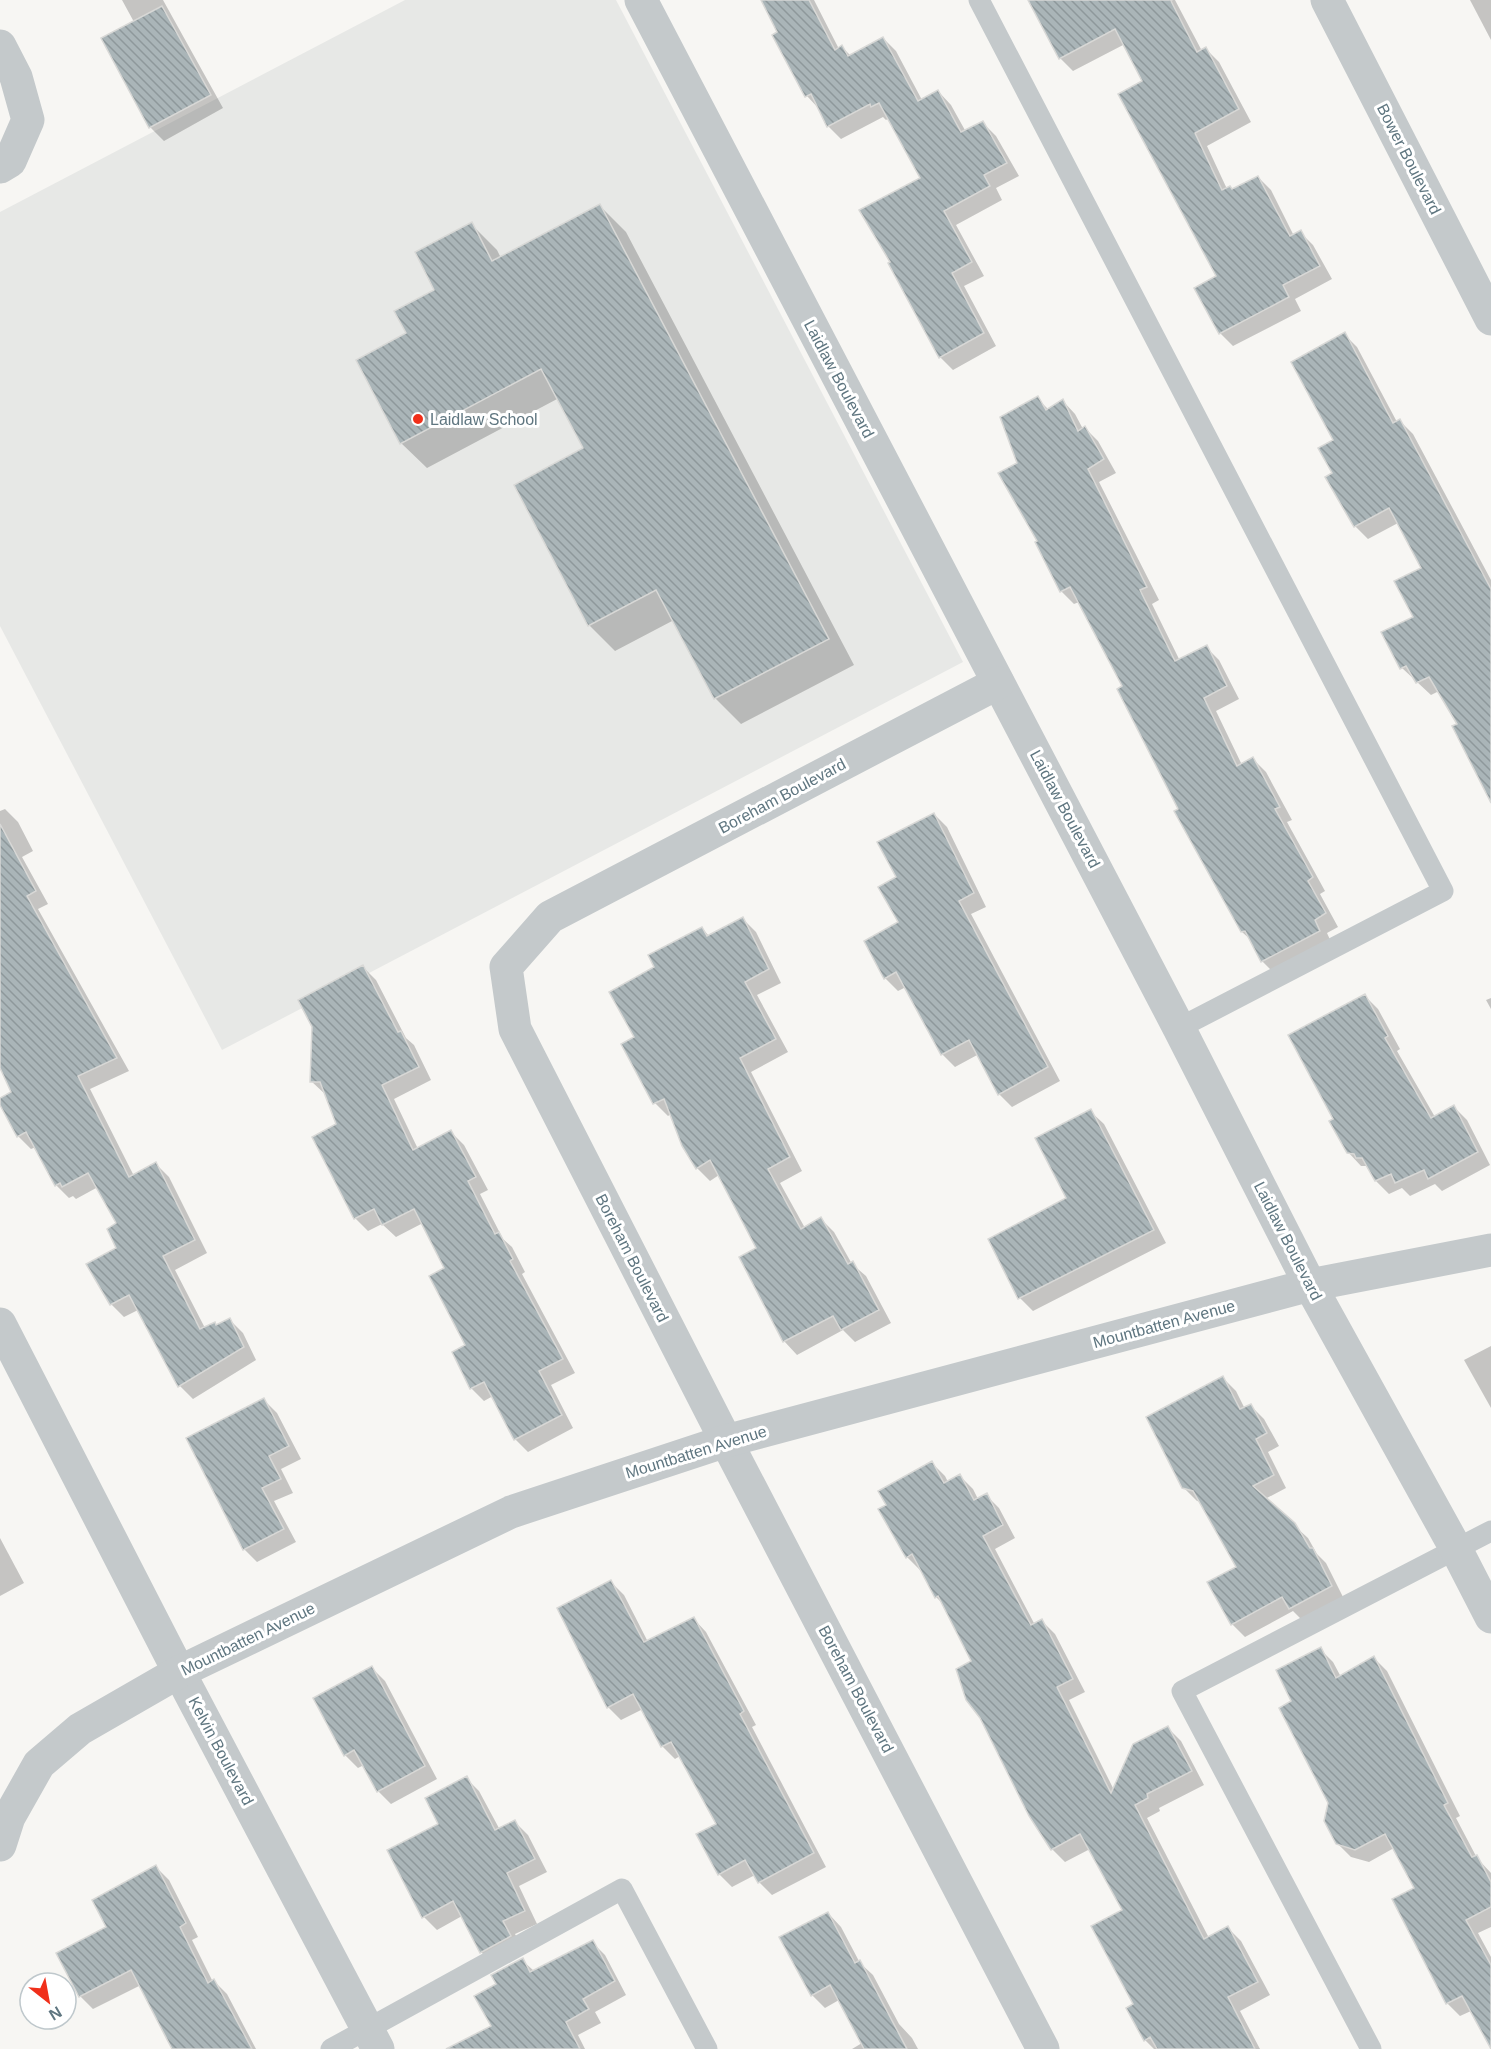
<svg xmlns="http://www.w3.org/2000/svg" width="1491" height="2049" font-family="Arial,sans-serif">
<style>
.built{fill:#e7e8e6}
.shadow{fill:#0003}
.building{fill:url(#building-back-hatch);stroke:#d8d8d6;stroke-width:1.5}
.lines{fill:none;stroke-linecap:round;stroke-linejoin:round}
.service{stroke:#c4c9cb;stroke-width:21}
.minor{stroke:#c4c9cb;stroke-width:33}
.poi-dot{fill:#f02f1a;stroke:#fff;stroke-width:2}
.labels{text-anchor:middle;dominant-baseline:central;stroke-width:6;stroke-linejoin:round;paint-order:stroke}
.street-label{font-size:16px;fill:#5f7680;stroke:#fff}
.poi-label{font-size:16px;fill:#5f7680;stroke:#fff;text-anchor:start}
</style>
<defs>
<pattern id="building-back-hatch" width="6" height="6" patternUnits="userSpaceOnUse" patternTransform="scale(1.5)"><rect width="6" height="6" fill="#aab5b8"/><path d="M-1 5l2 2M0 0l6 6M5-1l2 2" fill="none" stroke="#8e989b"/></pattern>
</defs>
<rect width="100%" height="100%" fill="#f7f6f3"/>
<polygon class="built" points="405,0 616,0 963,662 222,1050 0,626 0,212"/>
<g class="shadow">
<polygon points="122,0 163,0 223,108 164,141 151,128 103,38 134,22"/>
<polygon points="763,0 814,0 839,49 842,47 851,56 883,38 896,51 922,100 938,91 951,105 966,132 983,123 996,136 1019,176 996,188 1002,200 956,225 984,276 964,286 996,346 953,370 940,357 922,179 889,118 886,120 883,117 841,139 828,126 820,110 807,96"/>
<polygon points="1030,0 1175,0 1202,51 1206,49 1219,62 1251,122 1207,146 1227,189 1233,190 1258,177 1271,190 1294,236 1300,232 1313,245 1332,279 1295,299 1301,311 1233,346 1220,333 1218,277 1144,82 1125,44 1073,71 1060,58"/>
<polygon points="1470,0 1491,0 1491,40"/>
<polygon points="600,206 626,232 854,665 741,724 716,699 674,620 615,651 589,625 585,449 559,398 427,468 401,443 408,334 436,290 471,224 497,250 501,258"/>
<polygon points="1344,334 1357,347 1397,422 1400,421 1413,434 1491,580 1491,796 1459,724 1439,691 1431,695 1402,668 1415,617 1423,569 1398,523 1368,539 1355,526 1334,473"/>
<polygon points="1037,398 1049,410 1063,401 1075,414 1083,429 1085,428 1098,441 1116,473 1099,482 1159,600 1152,604 1180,661 1206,647 1219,660 1239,699 1216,711 1242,765 1253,759 1266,772 1292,820 1287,822 1325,891 1320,894 1338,927 1327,933 1332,944 1275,974 1262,961 1252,941 1242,932 1180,809 1124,687 1079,602 1074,604 1061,591 1039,542 1019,464"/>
<polygon points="5,809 18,822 33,851 22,857 48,904 38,909 129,1071 90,1089 134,1176 156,1164 169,1177 207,1253 175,1270 205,1328 217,1327 230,1320 243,1333 256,1360 193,1399 180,1386 138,1310 124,1317 111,1304 118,1248 118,1224 98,1187 76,1199 73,1196 69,1198 56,1185 36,1147 31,1149 18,1136 0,1102 0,1100 13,1092 0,1065 0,811"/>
<polygon points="934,814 947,827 986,907 971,914 1060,1081 1012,1107 999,1094 979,1054 955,1067 942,1054 906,987 898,991 885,978 900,923 898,878"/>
<polygon points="743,919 756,932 781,983 757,995 788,1052 751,1072 802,1171 780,1183 805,1228 821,1219 834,1232 852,1264 866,1276 891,1323 855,1342 843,1330 797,1355 784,1341 741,1258 758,1249 719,1175 710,1181 697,1168 671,1114 668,1116 655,1103 636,1038 656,968 702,928 709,936"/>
<polygon points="363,967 376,980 406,1038 414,1045 431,1080 394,1099 418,1149 451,1132 464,1145 488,1190 480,1194 503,1239 512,1247 525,1272 522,1274 575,1373 551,1385 573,1428 528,1452 515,1439 493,1396 484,1401 471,1388 467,1346 446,1269 423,1223 396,1237 382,1224 368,1231 355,1218 314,1137 338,1124 326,1095 311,1081"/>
<polygon points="1365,996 1378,1009 1400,1049 1397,1051 1435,1117 1454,1107 1467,1120 1490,1165 1442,1191 1435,1184 1410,1196 1402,1188 1389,1194 1376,1181 1371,1170 1367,1166 1361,1166 1348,1152 1335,1119"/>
<polygon points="1491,998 1491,1009 1486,1000"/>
<polygon points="1090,1111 1104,1124 1166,1243 1033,1311 1020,1298 1068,1198"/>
<polygon points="1491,1346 1491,1408 1464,1360"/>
<polygon points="1223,1378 1236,1391 1245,1409 1251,1406 1264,1419 1279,1446 1268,1452 1286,1488 1265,1499 1308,1538 1317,1554 1326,1563 1344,1599 1303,1621 1293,1611 1245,1637 1232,1624 1238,1568 1201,1502 1197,1501 1183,1487"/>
<polygon points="264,1400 277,1413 301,1459 281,1469 293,1493 274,1501 296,1542 257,1562 244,1549"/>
<polygon points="932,1463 945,1476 948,1482 960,1476 973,1489 978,1499 986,1495 999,1508 1015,1538 995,1549 1035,1625 1042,1621 1055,1634 1085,1692 1069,1700 1114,1790 1168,1728 1181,1741 1204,1785 1159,1808 1160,1811 1147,1818 1209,1938 1228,1928 1241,1941 1270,1995 1240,2011 1260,2049 1154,2049 1145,2040 1135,2005 1124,1910 1090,1849 1065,1862 1052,1849 973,1662 944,1605 936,1597 921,1569 920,1570 907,1557 888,1506"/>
<polygon points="0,1538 24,1583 0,1596"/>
<polygon points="611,1582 624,1595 648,1642 693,1618 706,1632 756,1725 752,1727 826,1867 772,1895 759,1882 755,1875 732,1887 719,1874 718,1824 680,1756 675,1759 662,1746 643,1709 621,1720 608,1707"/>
<polygon points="1320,1649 1333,1662 1341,1677 1374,1658 1387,1671 1460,1816 1456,1818 1477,1858 1491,1873 1491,1927 1478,1933 1491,1957 1491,2049 1471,2011 1460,2016 1447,2003 1416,1889 1394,1848 1369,1862 1351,1857 1337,1843 1330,1802 1293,1702"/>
<polygon points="372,1668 385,1681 437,1779 391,1804 378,1791 364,1765 358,1768 345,1755"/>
<polygon points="466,1778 479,1791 500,1830 515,1822 528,1835 547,1872 519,1886 537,1924 515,1934 523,1949 494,1965 481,1952 462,1916 437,1930 424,1917 440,1824"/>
<polygon points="156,1867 169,1880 198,1937 192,1940 213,1982 214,1981 227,1994 256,2049 174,2049 141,1985 93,2009 80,1996 108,1927"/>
<polygon points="828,1913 841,1927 860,1963 873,1975 899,2024 912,2038 918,2049 852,2049 862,2043 839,2000 825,2008 812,1995"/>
<polygon points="592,1942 605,1955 626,1995 595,2012 601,2023 578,2035 585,2049 496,2049 493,2027 498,1985 522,1960 534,1971"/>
</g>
<g class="building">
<polygon points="761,0 809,0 835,50 842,45 848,56 883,37 918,101 938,90 961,132 983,121 1007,163 984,175 990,186 944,211 972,262 952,273 984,333 939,358 888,263 890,262 859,210 920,178 879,103 871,107 870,104 827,127 811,94 805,97 772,35 777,32"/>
<polygon points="1028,0 1172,0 1171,1 1197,52 1206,47 1239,109 1195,133 1222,190 1230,186 1232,189 1258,176 1290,236 1301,230 1320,266 1283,285 1289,297 1219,334 1194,288 1216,276 1118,94 1142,81 1115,29 1059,59"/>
<polygon points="162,6 211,95 149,128 101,38"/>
<polygon points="600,204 829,639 714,699 656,590 588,626 514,485 583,448 541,369 400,444 356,360 406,333 394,311 434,290 415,252 472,222 492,261"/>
<polygon points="1345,332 1393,423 1400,419 1491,589 1491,803 1452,726 1457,724 1429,677 1416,683 1406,666 1400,669 1381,632 1413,617 1394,581 1421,568 1389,508 1354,527 1325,477 1332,473 1318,448 1333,440 1291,362"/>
<polygon points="1038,396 1046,410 1063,399 1078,431 1085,426 1104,459 1088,469 1147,587 1140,590 1175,661 1207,645 1227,686 1204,698 1237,766 1253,757 1280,807 1275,809 1313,877 1308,881 1326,913 1315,920 1320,931 1261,962 1245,931 1241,932 1174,811 1178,809 1117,689 1122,686 1070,587 1060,592 1035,542 1037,541 998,473 1017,463 1000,417"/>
<polygon points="934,813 974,893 959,901 1048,1067 998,1095 969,1040 941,1055 896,972 884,979 864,941 898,922 878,887 896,877 877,842"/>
<polygon points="0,824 36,891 27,896 117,1058 78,1076 129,1177 156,1162 195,1240 163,1256 200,1329 215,1322 216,1325 230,1318 244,1347 178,1387 129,1295 110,1305 86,1264 116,1248 107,1229 116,1223 88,1173 62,1187 60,1183 55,1186 26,1132 17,1137 0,1105 0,1098 11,1092 0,1068"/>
<polygon points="743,917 769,969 745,982 776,1039 740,1058 790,1157 768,1169 801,1229 821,1217 848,1264 853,1261 879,1310 841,1330 833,1316 783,1342 739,1257 756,1248 710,1160 696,1169 682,1146 664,1099 653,1104 621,1044 634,1037 609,992 654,967 648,955 702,927 707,936"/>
<polygon points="363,965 398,1032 401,1031 419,1067 382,1085 413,1150 451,1130 476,1177 468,1181 495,1234 499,1232 513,1259 510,1261 563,1359 539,1371 562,1415 514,1440 484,1382 470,1389 452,1352 465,1345 429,1276 444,1268 414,1209 382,1225 374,1209 354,1219 312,1137 336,1124 320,1082 310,1082 312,1027 298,1000"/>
<polygon points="1365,994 1388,1036 1385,1038 1431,1118 1454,1105 1478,1152 1428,1179 1424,1170 1395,1183 1391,1174 1375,1181 1362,1158 1356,1158 1354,1154 1347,1153 1329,1121 1333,1119 1288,1035"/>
<polygon points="1091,1109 1154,1230 1018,1299 988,1239 1066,1198 1035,1138"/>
<polygon points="1223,1376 1240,1409 1251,1404 1267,1433 1256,1439 1274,1475 1253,1486 1295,1523 1310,1548 1313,1548 1332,1586 1289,1609 1282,1597 1231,1625 1207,1582 1236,1567 1193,1491 1182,1488 1146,1417"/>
<polygon points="264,1398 289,1446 269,1456 281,1479 262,1488 284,1529 243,1550 186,1438"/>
<polygon points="932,1461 944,1483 960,1474 974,1500 987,1493 1003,1525 983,1536 1031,1625 1042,1619 1073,1679 1057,1687 1111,1793 1133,1744 1168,1726 1192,1771 1147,1794 1148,1798 1135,1805 1204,1939 1228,1926 1258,1982 1228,1997 1255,2049 1157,2049 1150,2037 1144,2041 1126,2008 1133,2004 1091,1926 1122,1910 1080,1834 1051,1850 1029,1816 980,1718 966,1700 956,1669 971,1661 938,1596 935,1598 912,1554 906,1558 878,1509 886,1505 878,1491"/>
<polygon points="611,1580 644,1642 694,1617 744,1711 740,1714 814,1853 758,1883 745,1860 718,1875 696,1834 716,1824 671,1742 661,1747 633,1694 607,1708 557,1608"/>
<polygon points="1321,1647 1336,1678 1374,1656 1448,1803 1444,1805 1472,1857 1477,1855 1491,1882 1491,1907 1466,1920 1491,1965 1491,2049 1462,1996 1446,2004 1392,1899 1414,1888 1385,1834 1355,1850 1336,1844 1324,1821 1328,1803 1279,1708 1291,1701 1276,1670"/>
<polygon points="372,1666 425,1766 377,1792 354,1750 344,1756 313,1698"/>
<polygon points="467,1776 495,1830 515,1820 535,1859 507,1873 525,1911 503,1921 511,1936 480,1953 453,1901 422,1918 387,1850 438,1824 425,1798"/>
<polygon points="156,1865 186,1923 180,1927 208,1983 214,1979 252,2049 172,2049 131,1970 79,1997 56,1953 106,1927 92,1900"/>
<polygon points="828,1912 855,1963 860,1960 907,2049 864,2049 830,1985 811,1996 779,1937"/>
<polygon points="593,1940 615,1981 583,1999 589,2009 566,2022 580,2049 446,2049 491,2026 474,1996 496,1984 491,1975 523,1958 530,1972"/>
</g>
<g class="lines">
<g class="service">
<polyline points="979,0 1443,891 1179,1028"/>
<polyline points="331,2049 622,1889 707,2049"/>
<polyline points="1371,2049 1182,1691 1491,1531"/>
</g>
<g class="minor">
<polyline points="641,0 1179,1028 1310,1285 1456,1549 1491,1617"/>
<polyline points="1327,0 1491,319"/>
<polyline points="0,46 16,77 28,120 10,161 0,167"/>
<polyline points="998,683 550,917 506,967 515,1029 726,1441 1043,2049"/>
<polyline points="0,1324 179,1672 378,2049"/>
<polyline points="0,1845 9,1817 39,1764 80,1729 179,1672 511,1512 726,1441 1310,1285 1491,1250"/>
</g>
</g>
<circle class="poi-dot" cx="418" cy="419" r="6"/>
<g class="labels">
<g class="street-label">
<text transform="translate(1409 159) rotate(63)">Bower Boulevard</text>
<text transform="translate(839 379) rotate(62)">Laidlaw Boulevard</text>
<text transform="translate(782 796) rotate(-28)">Boreham Boulevard</text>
<text transform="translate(1065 809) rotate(62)">Laidlaw Boulevard</text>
<text transform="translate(1288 1241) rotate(63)">Laidlaw Boulevard</text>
<text transform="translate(632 1258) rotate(63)">Boreham Boulevard</text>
<text transform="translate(1164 1324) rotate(-15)">Mountbatten Avenue</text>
<text transform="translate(696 1452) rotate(-17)">Mountbatten Avenue</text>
<text transform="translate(248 1639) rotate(-26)">Mountbatten Avenue</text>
<text transform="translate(856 1689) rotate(62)">Boreham Boulevard</text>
<text transform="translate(221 1751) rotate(62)">Kelvin Boulevard</text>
</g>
<g class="poi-label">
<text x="430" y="419">Laidlaw School</text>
</g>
</g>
<g transform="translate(48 2001) rotate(149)"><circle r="28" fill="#ffffff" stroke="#bfc8cc" stroke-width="1.5"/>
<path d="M0-4.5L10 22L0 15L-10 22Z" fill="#f02f1a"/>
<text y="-9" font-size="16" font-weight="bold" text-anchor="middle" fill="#5f7680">N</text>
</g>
</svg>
